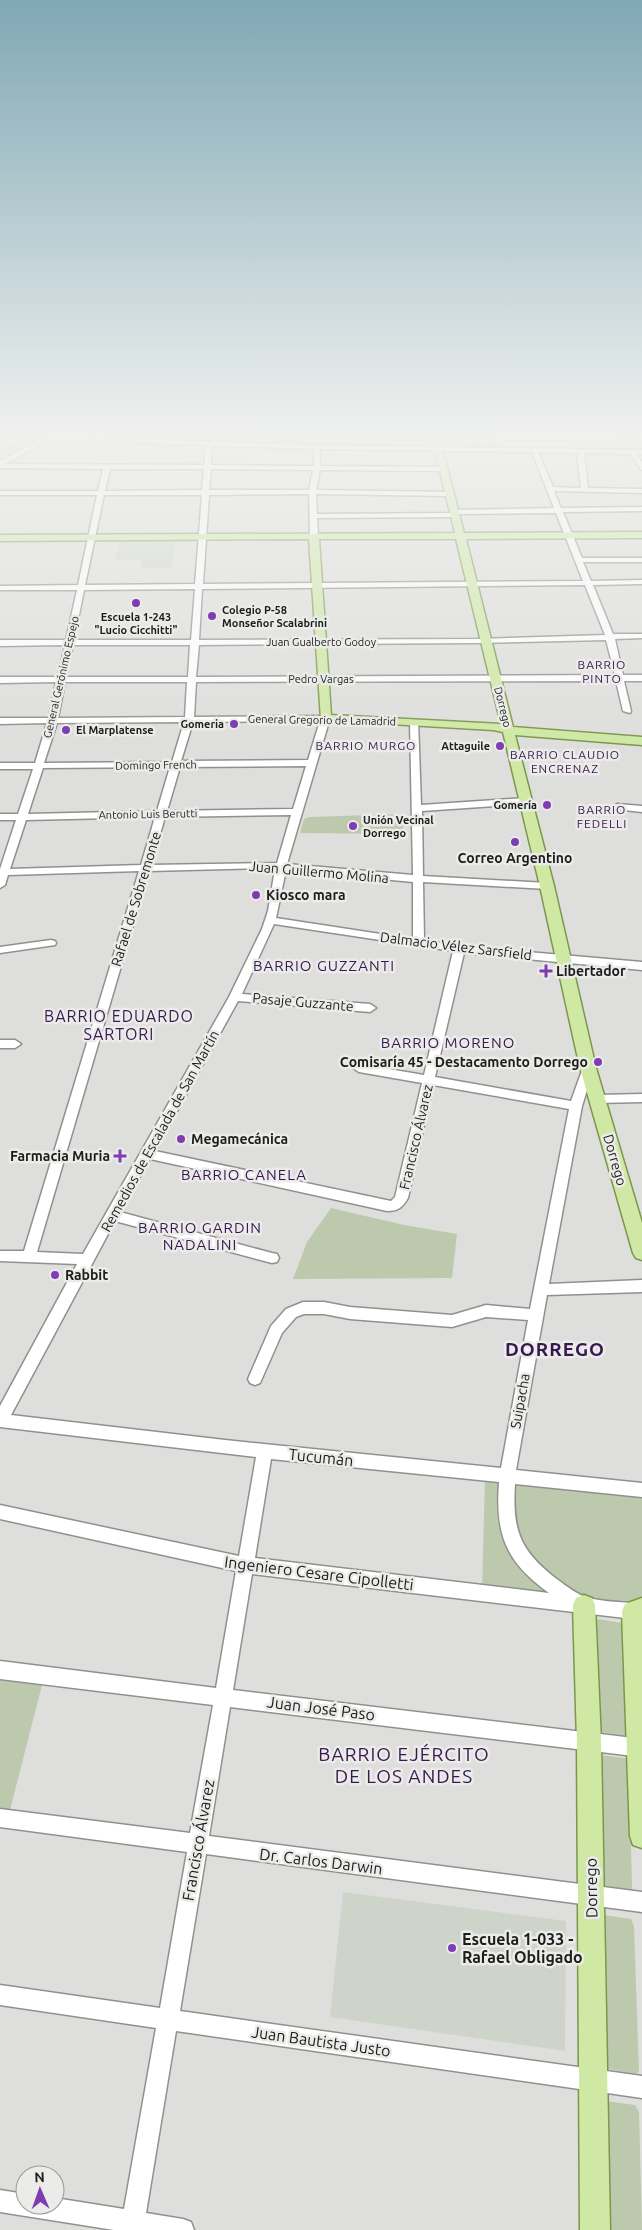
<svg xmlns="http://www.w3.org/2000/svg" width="642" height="2230" font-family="Ubuntu,sans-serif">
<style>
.built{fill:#cfd4ca}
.green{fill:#bdc9ac}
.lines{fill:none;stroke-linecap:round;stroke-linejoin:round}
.minor-casing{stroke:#90918e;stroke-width:3}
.major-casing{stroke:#7c974d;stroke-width:3}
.highway-casing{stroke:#7c974d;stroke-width:2}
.minor{fill:#fff;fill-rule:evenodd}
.major{fill:#cfe8a4;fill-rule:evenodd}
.highway{fill:#afd967;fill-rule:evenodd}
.highway-bridge-casing{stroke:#7c974d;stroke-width:12;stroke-linecap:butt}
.highway-bridge{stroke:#afd967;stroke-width:11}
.poi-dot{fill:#7e3db2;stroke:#ebece9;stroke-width:2}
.labels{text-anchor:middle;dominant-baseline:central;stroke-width:5;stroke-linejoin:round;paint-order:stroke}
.far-poi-label{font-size:11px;font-weight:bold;fill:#1d1d1c;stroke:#ebece9;text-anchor:start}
.far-street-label{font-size:11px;fill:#1d1d1c;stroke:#ebece9}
.far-neighbourhood-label{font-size:12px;letter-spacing:1px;fill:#371850;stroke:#ebece9}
.poi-label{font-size:14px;font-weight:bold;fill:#1d1d1c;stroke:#ebece9;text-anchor:start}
.street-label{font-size:14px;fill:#1d1d1c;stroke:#ebece9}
.neighbourhood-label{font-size:15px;letter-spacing:1px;fill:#371850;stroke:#ebece9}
.quarter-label{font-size:16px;letter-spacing:1px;fill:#371850;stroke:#ebece9}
.near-street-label{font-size:16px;fill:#1d1d1c;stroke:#ebece9}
.near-poi-label{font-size:16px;font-weight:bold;fill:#1d1d1c;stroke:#ebece9;text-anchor:start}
.district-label{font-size:19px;font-weight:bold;letter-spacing:1px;fill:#371850;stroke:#ebece9}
.near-quarter-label{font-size:19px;letter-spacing:1px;fill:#371850;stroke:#ebece9}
</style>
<rect width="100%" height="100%" fill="#dedfdc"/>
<g class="built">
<polygon points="120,541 175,541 171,568 141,568 142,560 115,560"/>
<polygon points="343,1892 566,1921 565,2051 330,2017"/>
</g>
<g class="green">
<polygon points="438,435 469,435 499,439 501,447 443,446 440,444"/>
<polygon points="403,814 403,834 300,833 304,819 309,817"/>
<polygon points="331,1208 404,1225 457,1234 452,1278 293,1279 307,1242"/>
<polygon points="485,1474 642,1490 642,1612 482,1593"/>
<polygon points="598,1619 623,1623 627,1736 599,1732 596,1621"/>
<polygon points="0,1679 42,1685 10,1810 0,1808"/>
<polygon points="600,1755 625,1758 629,1763 632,1889 630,1890 603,1886"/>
<polygon points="604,1915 631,1919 634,1926 639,2072 635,2074 608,2069 606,2067"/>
<polygon points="606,2101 635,2105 639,2112 642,2230 607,2230"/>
</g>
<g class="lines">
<g class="minor-casing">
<g id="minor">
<polygon points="472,435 642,435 642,439 509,440 475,437"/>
<path d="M40 436 317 445 642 450V454H637L642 462V470L640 469 631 454 584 453 588 488 642 489V493L554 491 561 508 642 507V511L563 512 582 558H642V562H583L591 581 642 580V584L593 585 613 634H642V638L615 639 623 675H642V681H624L631 711 630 713 623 711 616 681 196 682 194 717 328 716 330 718 287 864 413 875 410 722 418 720 421 805 525 798 530 801 525 804 422 811 423 876 547 883 552 886 547 889 423 882 424 940 459 946 642 962V970L464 953 435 1077 571 1101 584 1065H592L594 1068 582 1106 549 1284 642 1280V1292L547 1295 516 1470 642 1483V1497L515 1484C512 1531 520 1551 558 1580 566 1586 578 1595 588 1598 605 1602 624 1602 642 1604V1620L252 1574 233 1690 642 1739V1757L230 1707 209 1836 642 1892V1912L206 1854 180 2011 642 2076V2098L176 2031 146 2213 183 2219 191 2222 194 2230H114L0 2212V2190L25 2194V2205H55V2198L124 2209 156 2028 0 2005V1985L160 2008 187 1852 0 1827V1809L190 1833 213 1705 0 1679V1661L216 1688 236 1571 0 1519V1505L239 1556 256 1457 0 1427V1406L77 1264 0 1261V1251H24L139 871 8 875 5 885 0 888V869L16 820H0V814H18L33 769H0V763H35L47 723 0 724V718H49L56 682 0 683V677H58L65 645 0 646V640H66L77 590H0V586L78 585 97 495H0V491H98L103 469 0 468V461L40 440 37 438ZM49 440 206 445 204 465 5 464ZM212 446 314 449V466L211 465ZM320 449 532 452 554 508 455 510 452 513 317 514 316 494 450 496 454 494 450 492 316 490 320 470 443 471 446 469 443 467 320 466ZM538 452 577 453 581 488 553 487ZM110 469H204L202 490 105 491ZM211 469 313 470 309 490H209ZM309 494 310 536 314 538 318 536 317 518 456 517 459 514 556 513 583 581 203 584 209 495ZM104 495H202L195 584 85 585ZM585 585 605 635 477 639 199 640 202 589ZM195 589 191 640H74L84 590ZM606 640 615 675 196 677 199 645 477 643ZM73 645H190L188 677H66ZM65 682H187L185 717 58 718ZM320 721 308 760 181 761 193 722ZM184 722 172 762 44 763 57 723ZM306 766 293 809 167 811 180 767ZM170 767 157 811 28 814 43 768ZM291 815 277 863 151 865 165 817ZM155 817 141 865 10 869 26 820ZM267 868 275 869 268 911 262 929 229 997 83 1254 37 1252 149 871ZM286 870 413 882V939L276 918ZM274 924 453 951 424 1075 359 1064 353 1068 359 1072 422 1083 395 1197 391 1201 155 1151 238 1001 370 1012 376 1008 370 1004 242 994ZM433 1085 569 1109 530 1309 486 1305 452 1315 350 1307 324 1302H303L286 1309 271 1326 248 1379 250 1383 255 1385 260 1383 282 1333 296 1317 304 1314H324L350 1319 452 1327 486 1317 528 1320 501 1468 225 1440 11 1415 115 1221 272 1263 277 1262 279 1258 277 1254 272 1253 120 1212 150 1159 387 1211C398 1211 402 1208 408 1198ZM271 1459 499 1482C495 1535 506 1562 549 1593L255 1558Z"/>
<polygon points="617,804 642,806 642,812 614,809 612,807"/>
<polygon points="51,940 55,941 56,943 55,945 0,953 0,947"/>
<polygon points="0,1040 15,1040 21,1044 15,1048 0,1048"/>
<polygon points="642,1094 642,1102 598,1103 592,1099 598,1095"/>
</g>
</g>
<g class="major-casing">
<g id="major">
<polygon points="0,435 40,435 44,438 40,441 0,439"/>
<path d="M431 435H439L464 533 642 532V538L466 539 513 727 642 737V745L515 735 554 886 596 1068 642 1223V1260L636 1258 633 1253 580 1068 540 886 503 732 493 730 321 720 309 539 0 541V535L455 533ZM319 539H456L501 724 331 715Z"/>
<polygon points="584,1595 592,1598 595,1605 601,1742 610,2230 580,2230 577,1742 573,1605 576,1598"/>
<polygon points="642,1598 642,1848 633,1845 630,1836 622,1611 625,1604"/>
</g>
</g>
<g class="highway-casing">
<polygon id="highway" points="44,435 59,435 29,445 0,460 0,453 23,441"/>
</g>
<use href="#minor" class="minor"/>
<use href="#major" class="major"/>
<use href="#highway" class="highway"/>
<g class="highway-bridge-casing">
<polyline id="highway-bridge" points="1,449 20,435"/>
</g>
<use href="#highway-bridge" class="highway-bridge"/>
</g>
<linearGradient id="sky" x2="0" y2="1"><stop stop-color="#7fa7b4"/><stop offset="0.58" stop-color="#f0f1ef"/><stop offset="1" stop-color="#f0f1ef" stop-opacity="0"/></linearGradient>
<rect width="642" height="747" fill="url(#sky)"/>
<g class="poi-dot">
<circle cx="136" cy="603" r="5"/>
<circle cx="212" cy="616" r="5"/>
<circle cx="234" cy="724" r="5"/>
<circle cx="66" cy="730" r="5"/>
<circle cx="500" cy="746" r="5"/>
<circle cx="547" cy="805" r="5"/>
<circle cx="353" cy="826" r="5"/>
<circle cx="515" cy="842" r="5"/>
<circle cx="256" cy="895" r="5"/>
<path d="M543.5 963.5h5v5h5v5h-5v5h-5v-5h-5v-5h5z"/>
<circle cx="598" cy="1062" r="5"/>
<circle cx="181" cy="1139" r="5"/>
<path d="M117.5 1148.5h5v5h5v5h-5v5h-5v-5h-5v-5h5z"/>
<circle cx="55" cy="1275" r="5"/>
<circle cx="452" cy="1948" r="5"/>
</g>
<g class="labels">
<g class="far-poi-label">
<text x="222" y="610">Colegio P-58<tspan x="222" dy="13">Monseñor Scalabrini</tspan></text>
<text x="136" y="617" text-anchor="middle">Escuela 1-243<tspan x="136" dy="13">"Lucio Cicchitti"</tspan></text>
<text x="224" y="724" text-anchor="end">Gomeria</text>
<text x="76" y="730">El Marplatense</text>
<text x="490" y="746" text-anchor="end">Attaguile</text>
<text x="537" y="805" text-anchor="end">Gomería</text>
<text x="363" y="820">Unión Vecinal<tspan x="363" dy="13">Dorrego</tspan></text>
</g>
<g class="far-street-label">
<text x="321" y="642">Juan Gualberto Godoy</text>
<text transform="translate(61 677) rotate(-77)">General Gerónimo Espejo</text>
<text x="321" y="679">Pedro Vargas</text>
<text transform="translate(503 707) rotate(76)">Dorrego</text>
<text transform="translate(322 720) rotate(1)">General Gregorio de Lamadrid</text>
<text transform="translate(156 765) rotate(-1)">Domingo French</text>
<text transform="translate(148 814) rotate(-1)">Antonio Luis Berutti</text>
</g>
<g class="far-neighbourhood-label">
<text x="602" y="664">BARRIO<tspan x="602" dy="14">PINTO</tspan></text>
<text x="366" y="745">BARRIO MURGO</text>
<text x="565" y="754">BARRIO CLAUDIO<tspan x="565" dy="14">ENCRENAZ</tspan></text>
<text x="602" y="809">BARRIO<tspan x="602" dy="14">FEDELLI</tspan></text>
</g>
<g class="poi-label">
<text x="515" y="858" text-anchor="middle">Correo Argentino</text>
<text x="266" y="895">Kiosco mara</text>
<text x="556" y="971">Libertador</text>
<text x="588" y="1062" text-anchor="end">Comisaría 45 - Destacamento Dorrego</text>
<text x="191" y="1139">Megamecánica</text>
<text x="110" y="1156" text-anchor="end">Farmacia Muria</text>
<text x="65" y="1275">Rabbit</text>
</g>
<g class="street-label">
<text transform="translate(319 872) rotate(5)">Juan Guillermo Molina</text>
<text transform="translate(136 899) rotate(-73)">Rafael de Sobremonte</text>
<text transform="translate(456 946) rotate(7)">Dalmacio Vélez Sarsfield</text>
<text transform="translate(303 1002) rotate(5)">Pasaje Guzzante</text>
<text transform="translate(160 1131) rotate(-61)">Remedios de Escalada de San Martín</text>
<text transform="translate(416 1137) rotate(-77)">Francisco Álvarez</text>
<text transform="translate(615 1160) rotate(74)">Dorrego</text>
<text transform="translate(520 1401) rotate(-80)">Suipacha</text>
</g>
<g class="neighbourhood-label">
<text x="324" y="965">BARRIO GUZZANTI</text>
<text x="448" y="1042">BARRIO MORENO</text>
<text x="244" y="1174">BARRIO CANELA</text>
<text x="200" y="1227">BARRIO GARDIN<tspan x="200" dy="17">NADALINI</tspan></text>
</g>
<g class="quarter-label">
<text x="119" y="1016">BARRIO EDUARDO<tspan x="119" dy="18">SARTORI</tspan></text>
</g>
<g class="near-street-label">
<text transform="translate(321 1457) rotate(6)">Tucumán</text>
<text transform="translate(319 1573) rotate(7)">Ingeniero Cesare Cipolletti</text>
<text transform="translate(321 1708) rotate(7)">Juan José Paso</text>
<text transform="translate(198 1840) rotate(-80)">Francisco Álvarez</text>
<text transform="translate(321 1861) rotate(7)">Dr. Carlos Darwin</text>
<text transform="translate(591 1888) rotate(-91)">Dorrego</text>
<text transform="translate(321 2041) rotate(8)">Juan Bautista Justo</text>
</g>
<g class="near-poi-label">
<text x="462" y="1939">Escuela 1-033 -<tspan x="462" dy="18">Rafael Obligado</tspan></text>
</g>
<g class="district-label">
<text x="555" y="1349">DORREGO</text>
</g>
<g class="near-quarter-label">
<text x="404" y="1754">BARRIO EJÉRCITO<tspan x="404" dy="22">DE LOS ANDES</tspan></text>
</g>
</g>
<g transform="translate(40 2190) rotate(358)"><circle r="24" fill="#ebece9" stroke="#999997"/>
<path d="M0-4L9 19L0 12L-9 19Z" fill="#7e3db2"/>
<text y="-8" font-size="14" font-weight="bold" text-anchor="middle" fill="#1d1d1c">N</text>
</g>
</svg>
